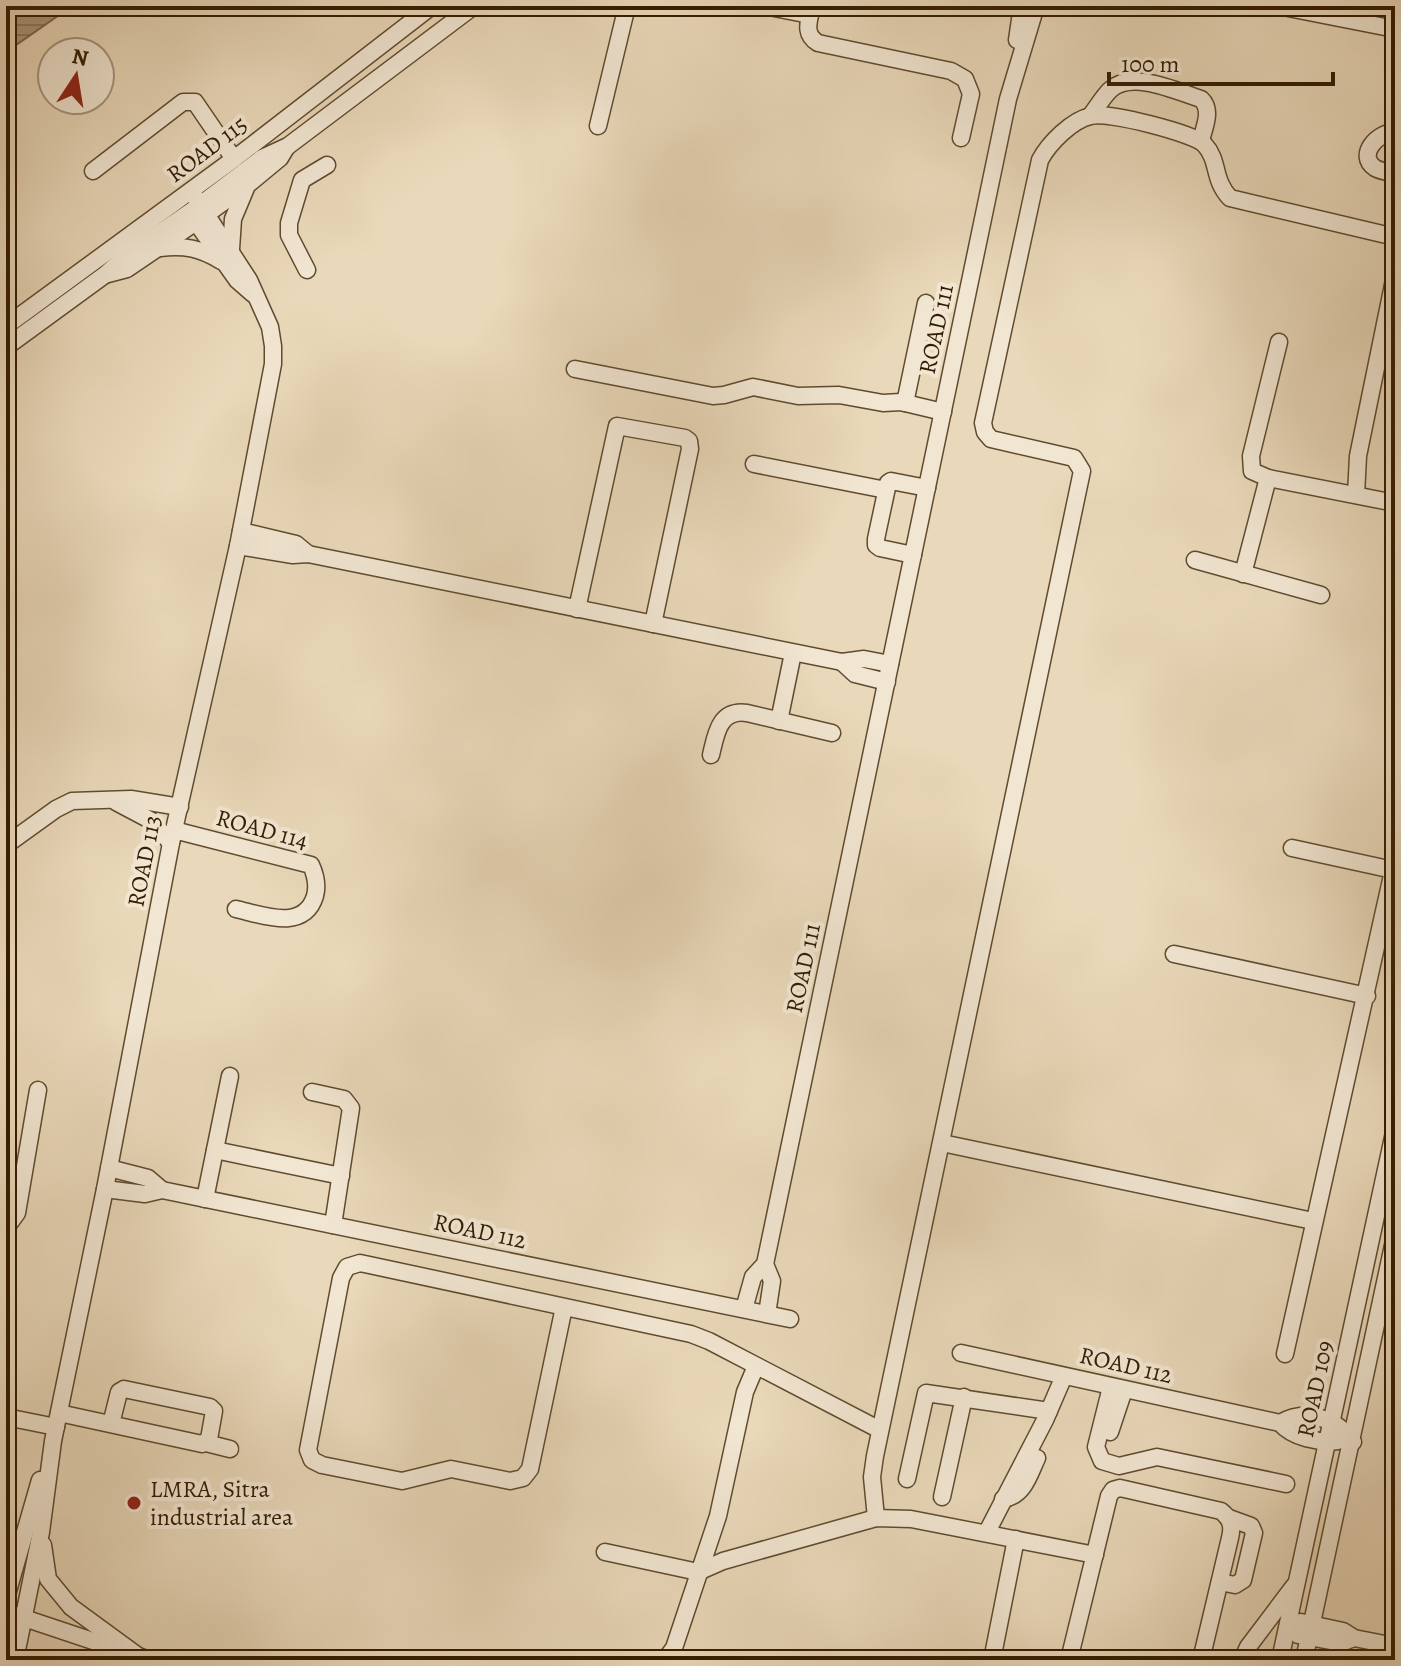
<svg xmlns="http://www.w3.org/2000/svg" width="1401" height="1666" font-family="Alegreya,serif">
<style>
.water{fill:url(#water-rules);stroke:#7b664a;stroke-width:2}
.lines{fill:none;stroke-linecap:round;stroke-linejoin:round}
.minor-casing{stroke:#604b2f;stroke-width:19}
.minor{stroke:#f1e6d2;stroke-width:16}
.poi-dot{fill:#8f2418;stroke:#f1e6d2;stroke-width:3}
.labels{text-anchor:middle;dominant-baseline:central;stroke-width:8;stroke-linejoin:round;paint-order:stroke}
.street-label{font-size:24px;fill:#331c01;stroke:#f1e6d2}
.poi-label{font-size:24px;fill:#331c01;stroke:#f1e6d2;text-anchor:start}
</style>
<defs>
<pattern id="water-rules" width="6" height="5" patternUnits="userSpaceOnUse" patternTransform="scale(2)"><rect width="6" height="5" fill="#ab987a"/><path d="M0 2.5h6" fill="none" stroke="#8c7b62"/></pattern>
</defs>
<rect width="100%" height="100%" fill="#e9d8b9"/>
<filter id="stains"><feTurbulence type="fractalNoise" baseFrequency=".0025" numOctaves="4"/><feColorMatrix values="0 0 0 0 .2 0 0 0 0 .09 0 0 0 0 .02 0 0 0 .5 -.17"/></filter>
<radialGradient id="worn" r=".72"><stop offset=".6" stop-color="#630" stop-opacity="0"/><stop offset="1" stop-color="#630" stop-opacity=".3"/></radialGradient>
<polygon class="water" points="6,6 72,6 6,52"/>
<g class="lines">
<g class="minor-casing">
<g id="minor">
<polyline points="764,6 810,15"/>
<path d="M812 6C809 21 803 34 818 43L951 71 965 79 971 94 961 138"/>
<polyline points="1278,6 1395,29"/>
<polyline points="1017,40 1022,6"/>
<path d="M1091 115C1097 107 1103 97 1110 90 1132 70 1176 91 1201 99 1213 110 1204 127 1201 141"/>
<polyline points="598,126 627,6"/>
<path d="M1395 132C1378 132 1356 155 1375 168 1380 171 1389 172 1395 174"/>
<polyline points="93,171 183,102 195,102 234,159"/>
<polyline points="191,215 237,280 253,294"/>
<path d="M160 248C184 245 200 248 221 261"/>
<polyline points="231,249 233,219 246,188"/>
<polyline points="307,270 289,235 289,223 302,180 327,165"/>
<polyline points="108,274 127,269 196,222 251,182 280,158 286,148"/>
<polyline points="6,326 234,159 432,6"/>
<polyline points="1279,342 1251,456 1252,471 1268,478 1395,503"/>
<polyline points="6,347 106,274 126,256 200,205 262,158 288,146 474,6"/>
<polyline points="575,369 713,396 724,395 753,387 798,396 839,395 883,403 901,402 943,412"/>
<polyline points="905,403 926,303"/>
<polyline points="754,464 886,490"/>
<polyline points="1356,495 1358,456 1395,275"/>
<polyline points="241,531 296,544 308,554"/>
<polyline points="238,546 293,555 308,554 842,662 864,659 890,664"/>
<polyline points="913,555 880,548 876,545 876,539 888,483 891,481 927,488"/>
<polyline points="1195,560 1321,595"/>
<polyline points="1243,574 1268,478"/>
<polyline points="577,609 617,426 685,438 689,441 690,449 653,624"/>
<polyline points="842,662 855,674 887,682"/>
<polyline points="779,721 793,653"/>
<path d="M711 755C716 734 719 709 747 713L832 733"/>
<polyline points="116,802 150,820 171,843"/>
<path d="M174 830 311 865C316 876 318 885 315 896 304 932 262 915 236 909"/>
<polyline points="6,845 56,809 72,801 131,799 180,807"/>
<polyline points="1292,848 1393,870"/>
<polyline points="1174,954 1367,996"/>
<polyline points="312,1092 344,1099 351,1108 333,1225"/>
<polyline points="942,1143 1313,1221"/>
<polyline points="215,1150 341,1176"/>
<polyline points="109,1168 148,1178 162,1190"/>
<polyline points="105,1189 145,1194 162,1190 790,1319"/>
<polyline points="205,1199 230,1076"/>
<polyline points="6,1228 17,1213 38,1090"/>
<polyline points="765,1264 772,1281 767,1314"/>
<polyline points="564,1307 530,1469 523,1478 510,1481 451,1469 402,1481 322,1465 312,1460 308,1450 341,1278 347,1267 360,1263 691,1334 709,1341 880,1430"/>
<polyline points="744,1309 753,1277 765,1264 1008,99 1036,6"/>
<path d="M961 1353 1280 1423C1293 1438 1319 1443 1338 1441"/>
<polyline points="1285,1354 1395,862"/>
<polyline points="1111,1387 1096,1447 1102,1461 1119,1466 1157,1457 1286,1484"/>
<polyline points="59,1413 202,1444 209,1439 214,1411 210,1407 124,1389 119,1392 111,1424"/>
<polyline points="6,1417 56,1427"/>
<path d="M1280 1423C1306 1408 1337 1418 1353 1442"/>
<polyline points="1110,1432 1124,1390"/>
<polyline points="206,1443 230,1449"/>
<polyline points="907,1479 926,1393 1049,1411"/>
<polyline points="942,1497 964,1397"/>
<path d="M1003 1499C1024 1496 1029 1475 1037 1458"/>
<path d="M876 1518 872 1477 875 1456 1082 471 1074 458 991 439 985 432 983 423 1040 160C1049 143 1072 120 1091 116 1107 111 1192 133 1204 144 1220 161 1212 179 1230 198L1395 237"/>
<polyline points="987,1532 1045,1420 1064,1376"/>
<polyline points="43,1545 48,1579 71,1607 138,1656"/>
<polyline points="605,1552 698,1572 723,1561 876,1518 911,1519 1095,1555"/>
<polyline points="1220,1582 1235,1585 1243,1580 1254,1533 1251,1526 1229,1518"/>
<polyline points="6,1598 40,1480"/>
<polyline points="6,1612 150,1660"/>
<polyline points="1301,1622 1343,1631 1354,1638 1395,1646"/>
<polyline points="1298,1635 1341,1643 1354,1638"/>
<polyline points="15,1660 41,1532 53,1441 105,1189 171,843 238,546 273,364 273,346 270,327 249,280 191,191"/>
<polyline points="665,1660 674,1648 718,1516 745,1392 756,1366"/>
<polyline points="992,1660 1016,1539"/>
<path d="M1069 1660 1109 1496 1113 1490 1120 1488 1221 1511C1231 1519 1233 1526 1230 1538L1201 1660"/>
<polyline points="1242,1660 1248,1647 1294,1586"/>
<polyline points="1280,1660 1395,1128"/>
<polyline points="1304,1660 1395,1236"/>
</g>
</g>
<use href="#minor" class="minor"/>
</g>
<circle class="poi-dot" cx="134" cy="1503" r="8"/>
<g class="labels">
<g class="street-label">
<text transform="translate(207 149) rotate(-37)">ROAD 115</text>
<text transform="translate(936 329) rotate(-78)">ROAD 111</text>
<text transform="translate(262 829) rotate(15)">ROAD 114</text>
<text transform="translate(144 861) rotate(-79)">ROAD 113</text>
<text transform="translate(803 968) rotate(-78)">ROAD 111</text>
<text transform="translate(480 1231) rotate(12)">ROAD 112</text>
<text transform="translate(1126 1365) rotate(13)">ROAD 112</text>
<text transform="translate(1315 1389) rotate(-78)">ROAD 109</text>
</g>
<g class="poi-label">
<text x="150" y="1489">LMRA, Sitra<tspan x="150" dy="28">industrial area</tspan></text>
</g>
</g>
<rect width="1401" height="1666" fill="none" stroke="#e9d8b9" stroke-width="32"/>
<rect x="8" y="8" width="1385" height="1650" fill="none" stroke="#331c01" stroke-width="4"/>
<rect x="16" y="16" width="1369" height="1634" fill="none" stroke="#331c01" stroke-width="2"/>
<g transform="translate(76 76) rotate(12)"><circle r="38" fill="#f1e6d2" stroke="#a5957e" stroke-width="2"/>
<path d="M0-6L14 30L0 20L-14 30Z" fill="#8f2418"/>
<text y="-12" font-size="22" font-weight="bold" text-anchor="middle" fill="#331c01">N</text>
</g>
<path d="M1109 72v12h224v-12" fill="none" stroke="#331c01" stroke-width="4"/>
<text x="1121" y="72" font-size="24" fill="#331c01" stroke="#f1e6d2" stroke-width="6" paint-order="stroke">100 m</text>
<rect width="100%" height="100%" filter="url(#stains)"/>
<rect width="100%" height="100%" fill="url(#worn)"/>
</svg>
